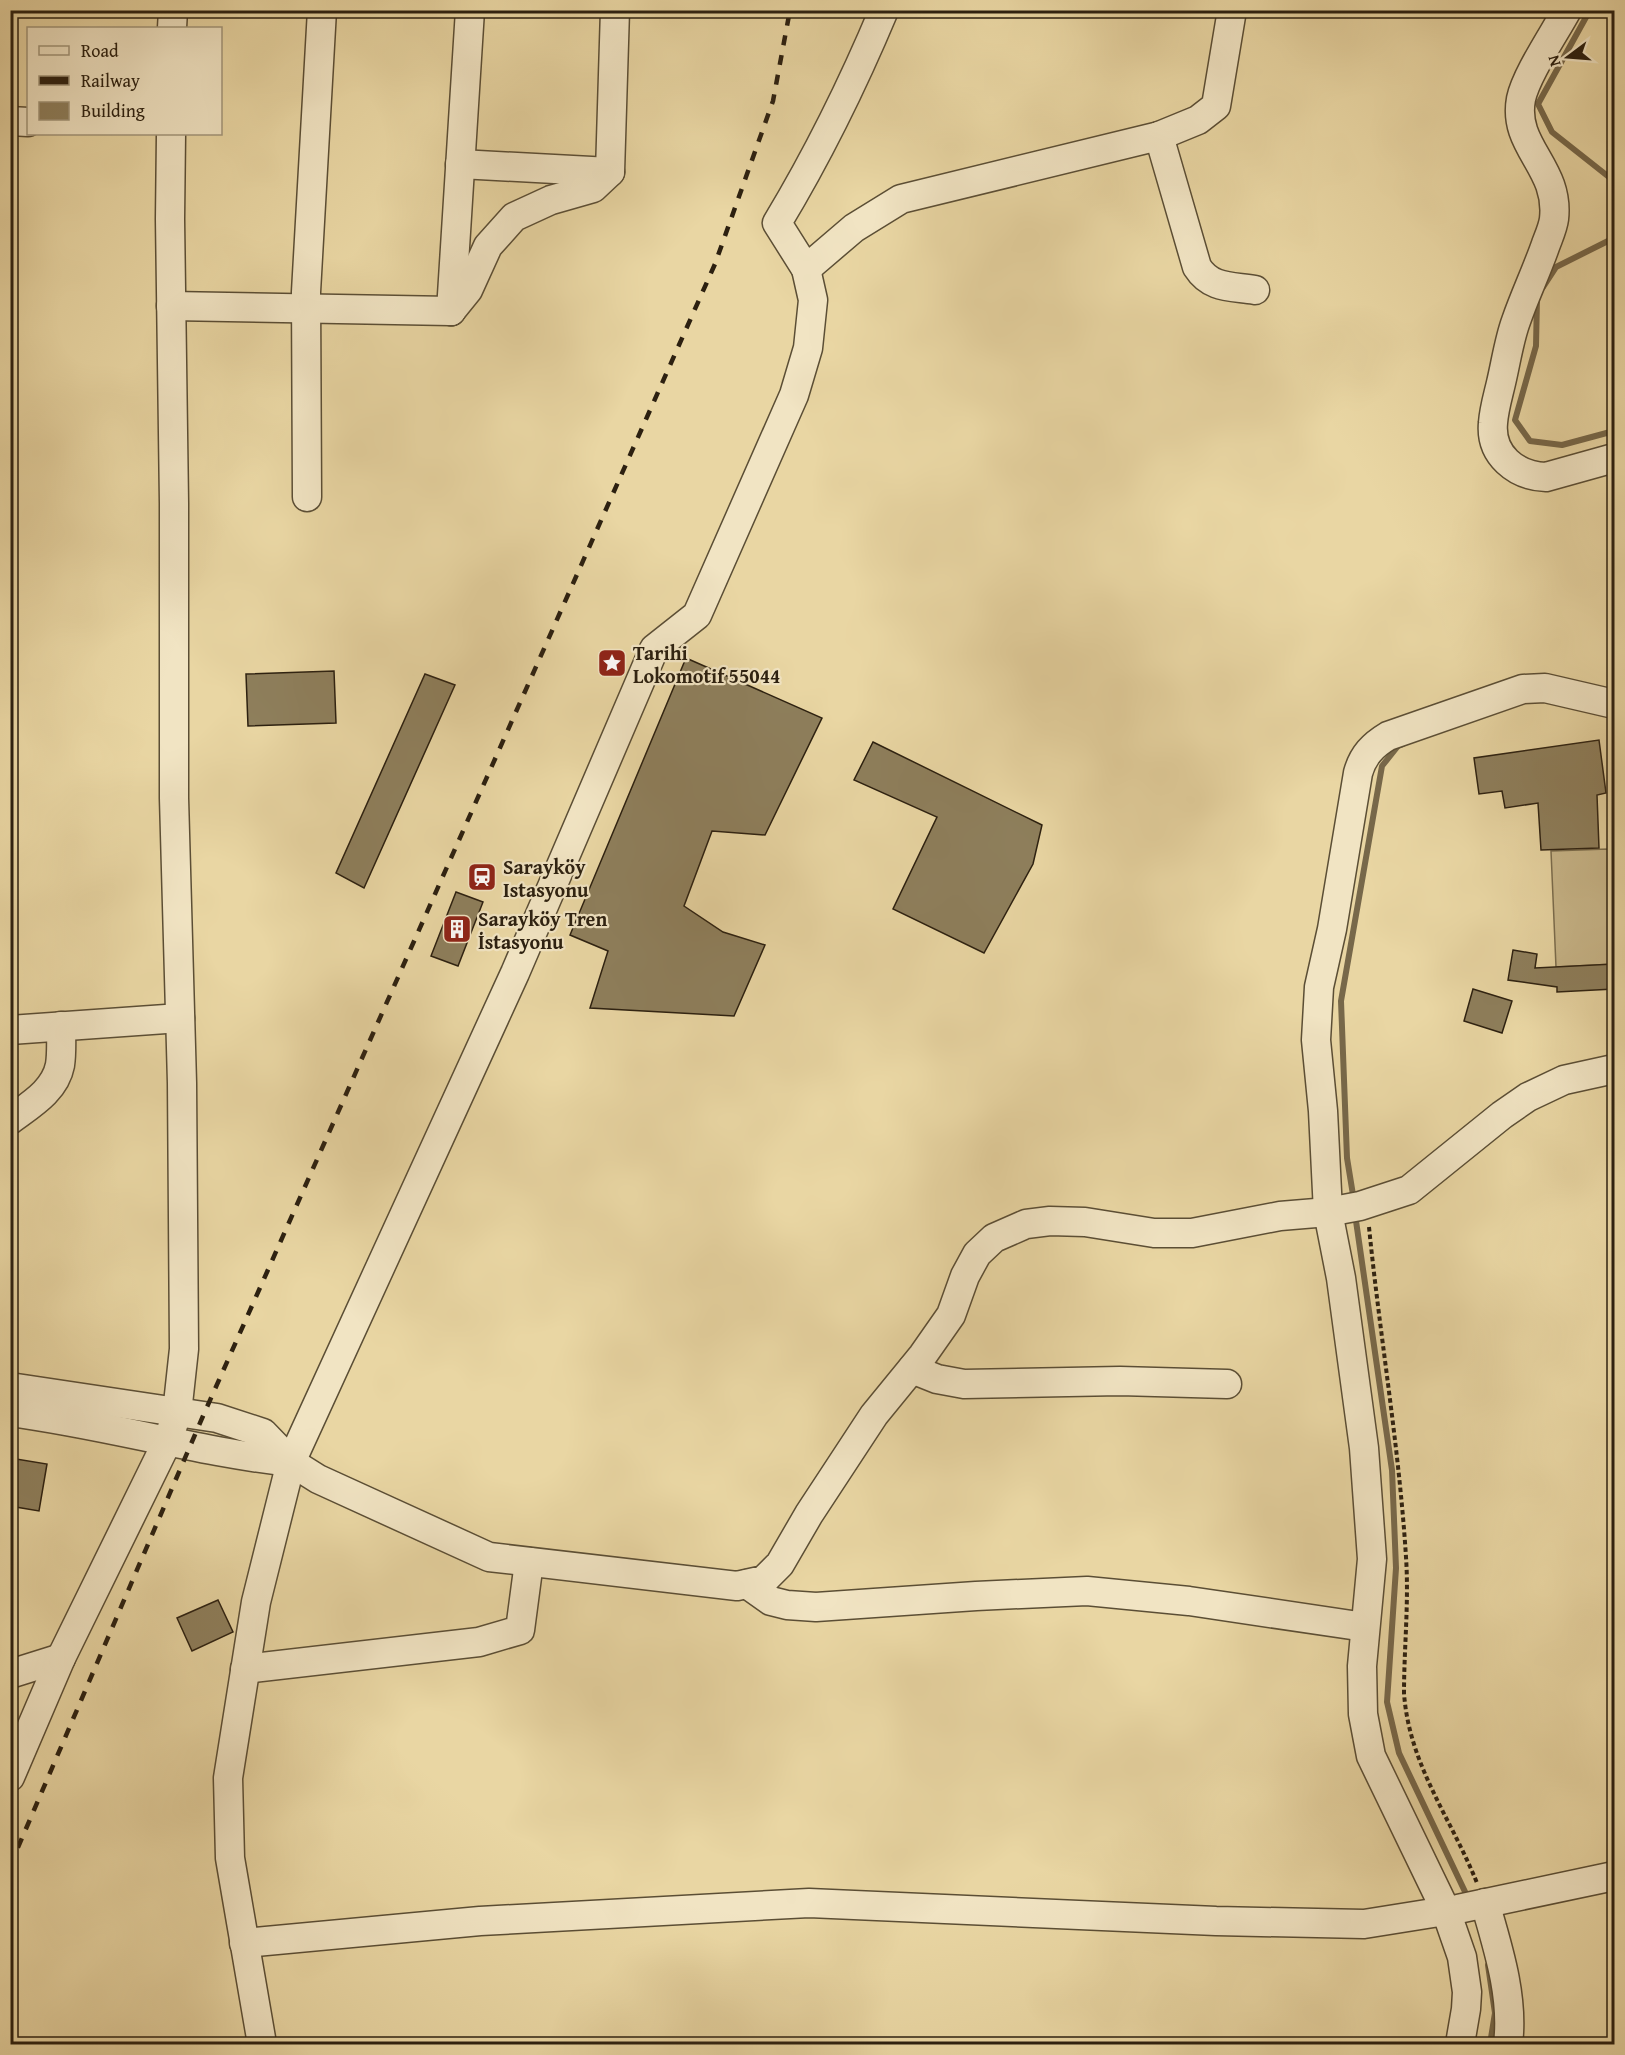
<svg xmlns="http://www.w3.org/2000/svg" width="1625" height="2055" font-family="'Gentium Book Plus',serif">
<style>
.garden{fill:#c9b78a;stroke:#7a6c4d;stroke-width:1.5}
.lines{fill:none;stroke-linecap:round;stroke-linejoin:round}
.stream{stroke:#77684a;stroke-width:6}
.building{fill:#8e7f5c;stroke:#2c2010;stroke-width:1.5}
.minor-casing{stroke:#5b4e35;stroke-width:31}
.path{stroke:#2c2010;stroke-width:4;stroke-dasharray:4.5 3;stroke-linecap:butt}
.minor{stroke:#f1e4c3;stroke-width:28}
.rail{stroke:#2c2010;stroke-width:4.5;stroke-dasharray:10 10;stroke-linecap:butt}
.labels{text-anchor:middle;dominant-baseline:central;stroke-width:4.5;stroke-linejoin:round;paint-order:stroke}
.poi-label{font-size:20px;font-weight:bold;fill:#2c2010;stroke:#f1e4c3;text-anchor:start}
</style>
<rect width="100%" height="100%" fill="#e9d6a3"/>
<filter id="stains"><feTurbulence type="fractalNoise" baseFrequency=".00333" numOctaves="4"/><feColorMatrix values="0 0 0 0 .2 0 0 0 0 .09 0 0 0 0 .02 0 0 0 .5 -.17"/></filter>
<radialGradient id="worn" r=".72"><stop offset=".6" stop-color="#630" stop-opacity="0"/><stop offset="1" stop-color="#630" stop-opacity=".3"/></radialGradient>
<polygon class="garden" points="1608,849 1614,964 1556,967 1551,851"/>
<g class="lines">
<g class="stream">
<polyline points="1590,10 1538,104 1552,132 1614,181"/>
<polyline points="1543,287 1556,267 1614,238"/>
<polyline points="1537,299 1536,346 1515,420 1530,441 1562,445 1614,431"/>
<polyline points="1354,1201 1347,1158 1341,1001 1382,766 1398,746 1403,744"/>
<polyline points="1355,1214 1392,1470 1396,1568 1387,1702 1399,1753 1468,1898"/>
<polyline points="1488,1965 1495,2013 1490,2044"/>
</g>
</g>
<g class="building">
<polygon points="686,658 822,718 765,835 712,831 684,906 723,932 765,945 734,1016 590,1008 608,951 570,935"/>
<polygon points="334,671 336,723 248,726 246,674"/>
<polygon points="425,674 455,685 364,888 336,873"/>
<polygon points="1599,740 1606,793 1597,795 1599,848 1541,850 1538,803 1505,808 1502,791 1479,794 1474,758"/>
<polygon points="873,742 1042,825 1033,864 984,953 893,909 937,817 854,780"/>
<polygon points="456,892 483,902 458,966 431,956"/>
<polygon points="1513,950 1537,954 1535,968 1614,964 1614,989 1557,992 1557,987 1508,980"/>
<polygon points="1473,989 1512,1001 1502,1033 1464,1021"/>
<polygon points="10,1458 47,1464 39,1511 10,1506"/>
<polygon points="218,1600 233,1632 192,1651 177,1618"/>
</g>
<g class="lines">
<g class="minor-casing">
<g id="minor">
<path d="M1567 10C1554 34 1526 75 1521 99 1512 147 1560 167 1554 219 1553 227 1549 236 1546 244 1537 270 1525 295 1516 321 1509 340 1506 362 1501 383 1498 396 1494 409 1493 423 1490 455 1516 476 1546 477L1614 458"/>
<polyline points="172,28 173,10"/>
<polyline points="10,121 28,122"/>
<path d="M1159 136 1197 267C1211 289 1231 286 1255 290"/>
<polyline points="460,164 610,172"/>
<polyline points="806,269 854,228 901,199 1159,136 1198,120 1216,106 1232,10"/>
<polyline points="171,306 451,311"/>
<polyline points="451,311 468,290 488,246 514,217 551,200 593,188 610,172 615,10"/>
<polyline points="451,311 470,10"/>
<polyline points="307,497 306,292 322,10"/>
<polyline points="10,1030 180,1018"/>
<path d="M10 1120C30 1105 55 1091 60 1065 62 1052 61 1039 61 1026"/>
<polyline points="912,1369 937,1379 964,1384 1120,1381 1227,1384"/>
<polyline points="10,1387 217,1418 263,1433 291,1462 318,1479 489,1557 737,1586 764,1580 780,1564 809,1514 874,1415 923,1355 951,1315 965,1276 977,1254 994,1238 1026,1224 1050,1221 1085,1222 1154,1233 1192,1233 1280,1216 1328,1212 1360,1206 1409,1190 1502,1115 1528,1097 1564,1080 1614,1069"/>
<path d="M10 1412C105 1424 197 1452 291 1462"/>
<polyline points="747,1584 771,1601 787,1605 816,1607 976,1596 1087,1591 1189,1601 1365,1627"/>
<polyline points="245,1669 479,1642 520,1630 529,1562"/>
<polyline points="10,1674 61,1658"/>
<polyline points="10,1777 61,1658 168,1440 177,1413 184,1349 182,1083 174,798 174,503 170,219 171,134"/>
<path d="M1485 1903C1498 1948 1514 1997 1508 2044"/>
<polyline points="244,1943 480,1921 809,1903 1216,1921 1364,1924 1458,1909 1614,1876"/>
<path d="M262 2044 230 1858 228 1778 256 1602 291 1462 515 973 654 649 697 615 794 395 808 348 813 300 806 269 777 223C818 155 853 84 884 10"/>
<path d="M1460 2044 1466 2009 1467 1992 1462 1957 1446 1911 1371 1756 1363 1714 1362 1666 1372 1559 1364 1448 1341 1278 1328 1212 1323 1111 1316 1040 1319 987 1332 929 1358 773C1363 755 1373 745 1388 736L1523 689 1545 688 1614 704"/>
</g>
</g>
<path class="path" d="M1369 1227C1380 1337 1399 1446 1406 1557 1409 1602 1404 1648 1404 1693 1409 1765 1451 1818 1477 1883"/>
<use href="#minor" class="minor"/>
<polyline class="rail" points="10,1866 203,1416 715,264 773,101 790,10"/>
</g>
<defs>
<g id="sight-square" transform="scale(1.5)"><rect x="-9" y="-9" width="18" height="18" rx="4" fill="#8f2418" stroke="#f1e4c3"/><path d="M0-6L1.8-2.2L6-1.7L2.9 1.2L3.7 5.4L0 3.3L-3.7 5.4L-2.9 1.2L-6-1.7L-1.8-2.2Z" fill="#fff"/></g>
<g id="station-square" transform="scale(1.5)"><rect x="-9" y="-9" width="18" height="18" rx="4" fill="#8f2418" stroke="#f1e4c3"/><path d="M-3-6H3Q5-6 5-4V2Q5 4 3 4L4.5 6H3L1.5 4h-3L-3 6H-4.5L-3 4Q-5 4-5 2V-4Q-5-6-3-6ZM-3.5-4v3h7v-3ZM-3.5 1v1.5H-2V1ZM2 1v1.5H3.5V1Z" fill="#fff"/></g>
<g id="building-square" transform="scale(1.5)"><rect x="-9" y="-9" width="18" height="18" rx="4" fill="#8f2418" stroke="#f1e4c3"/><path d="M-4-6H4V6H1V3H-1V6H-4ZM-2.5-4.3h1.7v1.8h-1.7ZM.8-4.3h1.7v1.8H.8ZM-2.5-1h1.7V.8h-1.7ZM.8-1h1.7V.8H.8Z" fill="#fff"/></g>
</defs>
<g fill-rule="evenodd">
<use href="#sight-square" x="612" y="663"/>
<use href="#station-square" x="482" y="877"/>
<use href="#building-square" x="457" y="929"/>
</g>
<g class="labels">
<g class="poi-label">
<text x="633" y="652">Tarihi<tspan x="633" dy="23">Lokomotif 55044</tspan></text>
<text x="503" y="866">Sarayköy<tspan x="503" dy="23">Istasyonu</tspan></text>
<text x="478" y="918">Sarayköy Tren<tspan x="478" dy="23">İstasyonu</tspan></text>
</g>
</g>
<rect width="1625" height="2055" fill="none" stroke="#e9d6a3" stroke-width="36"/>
<rect x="12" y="12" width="1601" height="2031" fill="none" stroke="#2c2010" stroke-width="3"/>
<rect x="18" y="18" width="1589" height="2019" fill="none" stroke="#2c2010" stroke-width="1.5"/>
<rect x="27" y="27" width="195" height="108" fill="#f1e4c3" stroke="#a2967b" stroke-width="1.5"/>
<rect x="39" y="46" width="30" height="9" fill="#f1e4c3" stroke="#a2967b" stroke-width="1.5"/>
<text x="81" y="57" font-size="18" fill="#2c2010">Road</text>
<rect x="39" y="76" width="30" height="9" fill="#2c2010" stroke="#a2967b" stroke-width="1.5"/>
<text x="81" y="87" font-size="18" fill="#2c2010">Railway</text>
<rect x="39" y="102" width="30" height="18" fill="#8e7f5c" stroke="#a2967b" stroke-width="1.5"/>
<text x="81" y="117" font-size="18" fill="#2c2010">Building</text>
<g transform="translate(1568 57) rotate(254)" stroke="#f1e4c3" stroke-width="4.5" paint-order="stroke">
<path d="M0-4.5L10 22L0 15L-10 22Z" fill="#2c2010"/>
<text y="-9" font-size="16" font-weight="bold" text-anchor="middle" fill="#2c2010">N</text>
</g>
<rect width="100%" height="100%" filter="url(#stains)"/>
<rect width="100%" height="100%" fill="url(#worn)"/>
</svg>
